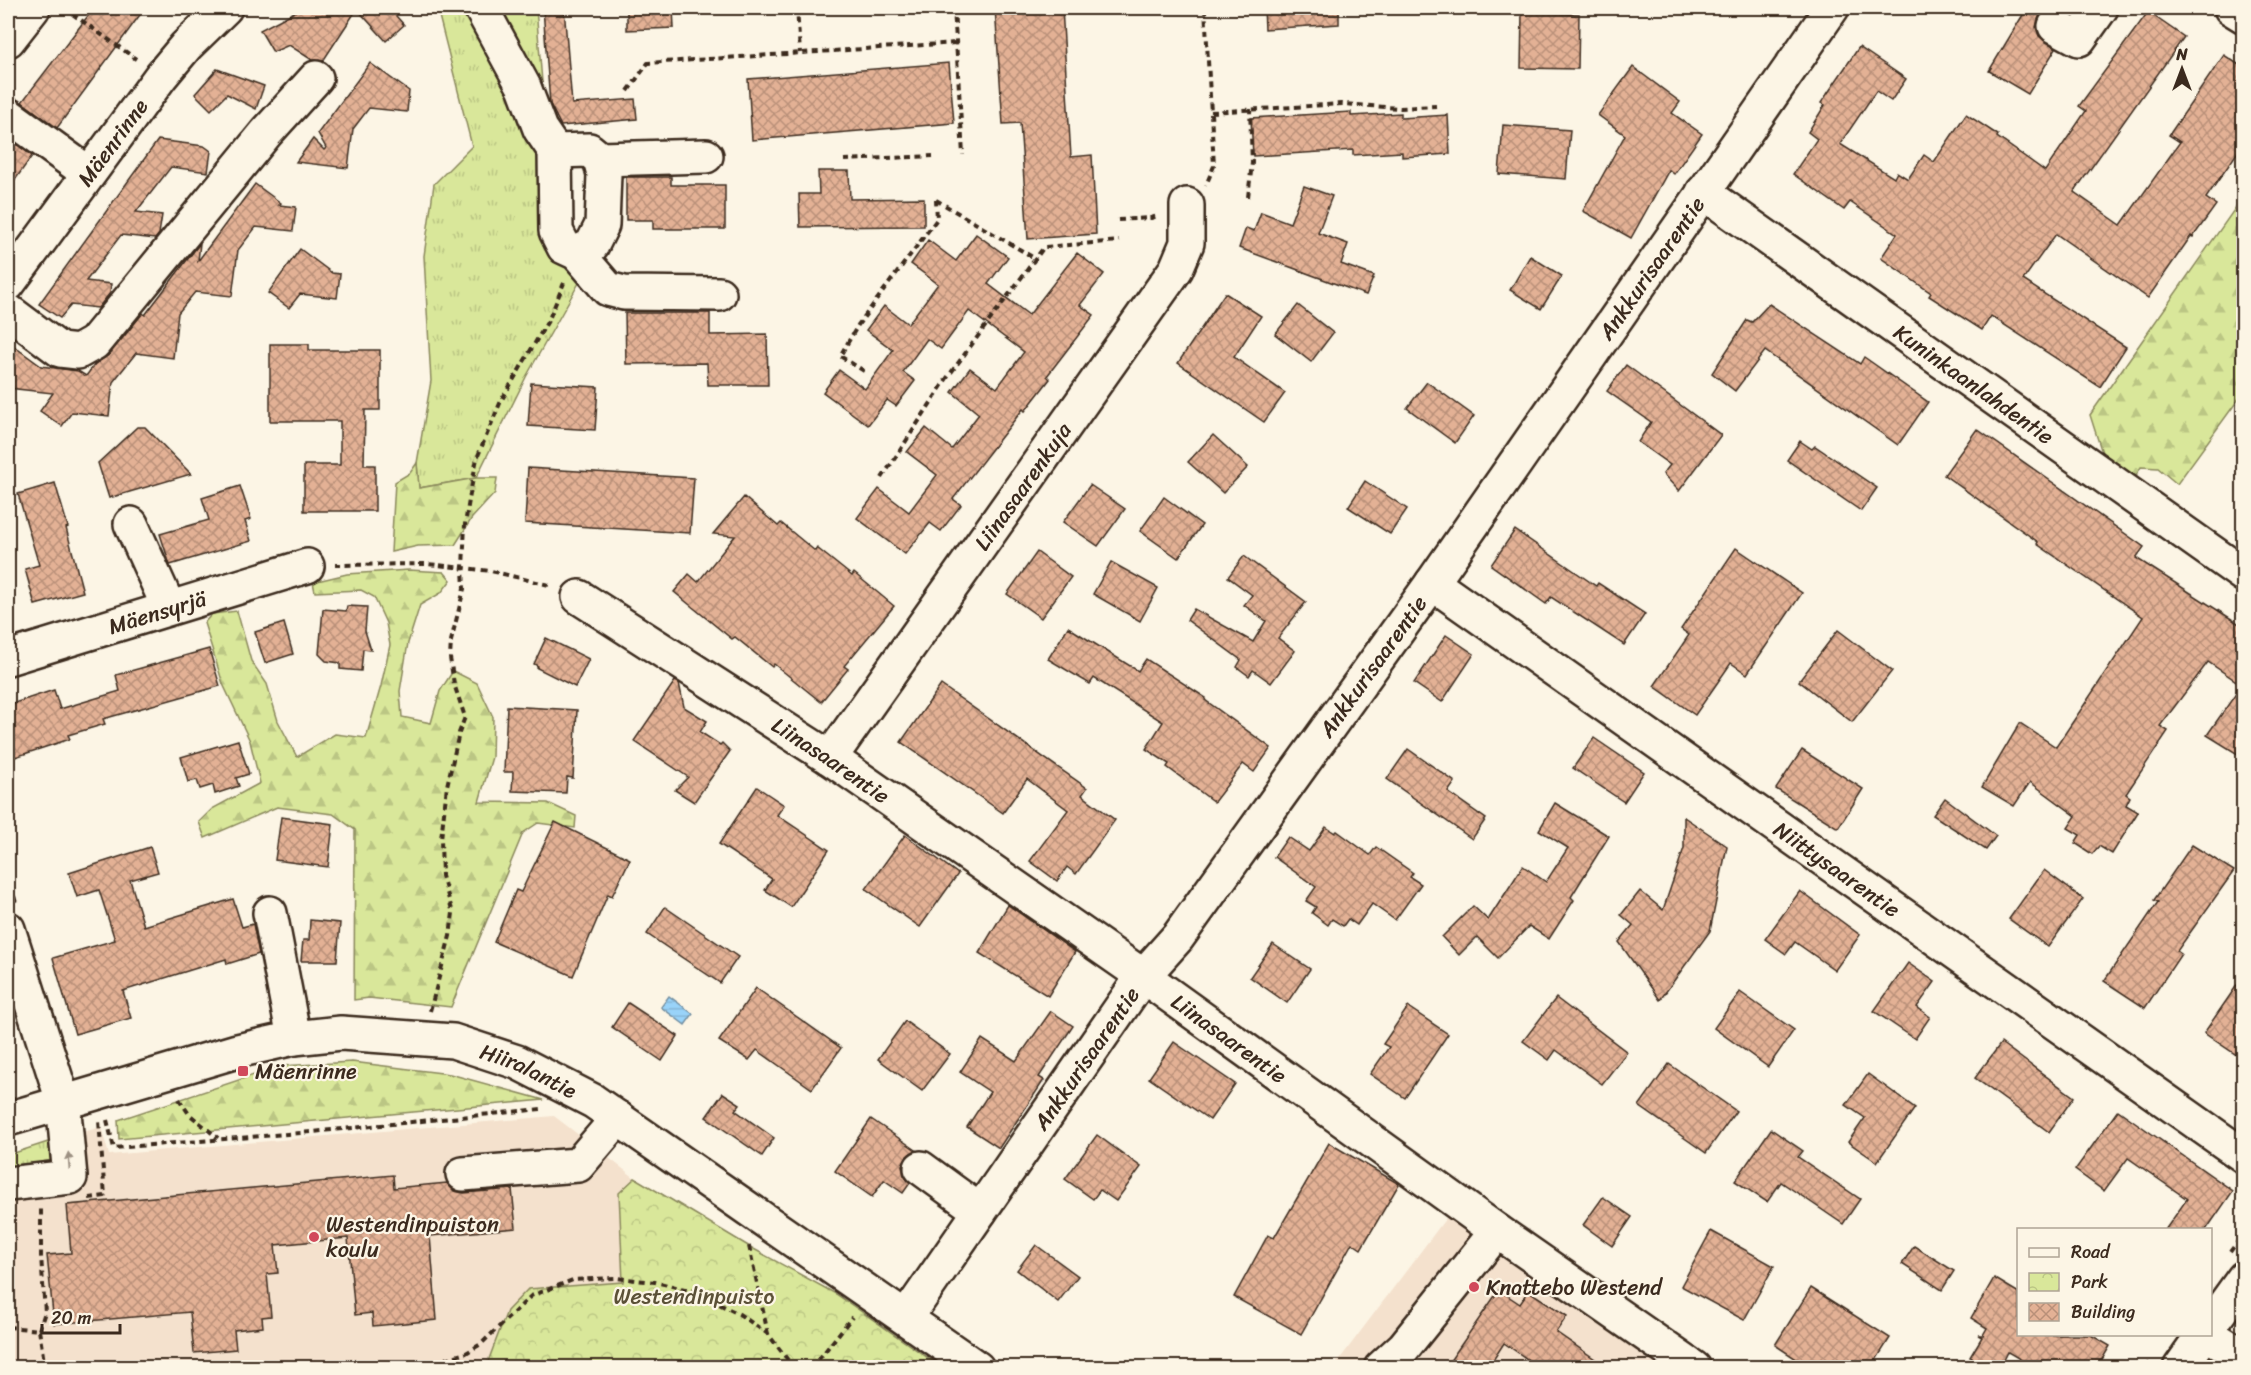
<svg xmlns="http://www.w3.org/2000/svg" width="2251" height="1375" font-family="Sriracha,sans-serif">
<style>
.built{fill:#f4e1cd}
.grass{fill:url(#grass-tufts);stroke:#8a885c;stroke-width:1.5}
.forest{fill:url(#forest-firs);stroke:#8a885c;stroke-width:1.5}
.park{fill:url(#park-crowns);stroke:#8a885c;stroke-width:1.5}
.water{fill:url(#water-rules);stroke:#738fa1;stroke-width:1.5}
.building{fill:url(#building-cross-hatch);stroke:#3b2a1e;stroke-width:1.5}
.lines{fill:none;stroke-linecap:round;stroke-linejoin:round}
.minor-casing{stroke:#3b2a1e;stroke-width:38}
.path{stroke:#3b2a1e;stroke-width:4;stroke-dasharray:6 4.5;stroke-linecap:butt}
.minor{stroke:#fcf5e5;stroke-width:33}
.oneway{fill:#9c9082}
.poi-dot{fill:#d1495b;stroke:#fcf5e5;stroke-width:2}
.labels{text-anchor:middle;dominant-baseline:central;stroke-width:4.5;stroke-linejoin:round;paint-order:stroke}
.street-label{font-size:22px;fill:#3b2a1e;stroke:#fcf5e5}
.poi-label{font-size:22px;fill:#3b2a1e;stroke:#fcf5e5;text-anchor:start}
.park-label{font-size:22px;fill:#5b5037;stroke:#fcf5e5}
</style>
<defs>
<pattern id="grass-tufts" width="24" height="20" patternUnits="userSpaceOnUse" patternTransform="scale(1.5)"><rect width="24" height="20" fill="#d9e79a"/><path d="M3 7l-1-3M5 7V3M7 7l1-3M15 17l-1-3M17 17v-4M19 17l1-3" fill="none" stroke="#bbc684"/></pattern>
<pattern id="forest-firs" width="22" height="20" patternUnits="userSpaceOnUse" patternTransform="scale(1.5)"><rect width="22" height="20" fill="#d9e79a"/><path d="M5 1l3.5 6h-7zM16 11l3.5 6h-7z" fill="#bbc684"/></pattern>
<pattern id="park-crowns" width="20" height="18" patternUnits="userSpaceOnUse" patternTransform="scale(1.5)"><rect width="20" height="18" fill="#d9e79a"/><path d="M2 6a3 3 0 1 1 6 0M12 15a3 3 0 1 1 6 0" fill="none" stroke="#bbc684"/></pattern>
<pattern id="water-rules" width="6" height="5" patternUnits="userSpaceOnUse" patternTransform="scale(1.5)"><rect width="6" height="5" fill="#99d3f9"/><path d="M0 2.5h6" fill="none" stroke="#85b5d5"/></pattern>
<pattern id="building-cross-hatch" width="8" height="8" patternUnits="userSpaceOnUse" patternTransform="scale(1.5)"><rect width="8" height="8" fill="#e3b195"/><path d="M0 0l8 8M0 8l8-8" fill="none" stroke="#b99079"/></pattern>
</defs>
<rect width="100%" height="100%" fill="#fcf5e5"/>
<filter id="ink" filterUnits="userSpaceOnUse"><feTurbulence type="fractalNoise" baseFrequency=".0167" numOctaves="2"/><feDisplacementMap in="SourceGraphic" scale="12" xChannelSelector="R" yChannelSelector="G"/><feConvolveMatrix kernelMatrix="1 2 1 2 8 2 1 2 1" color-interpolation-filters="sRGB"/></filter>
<g filter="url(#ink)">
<g class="built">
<polygon points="554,1116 635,1178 619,1193 623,1282 528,1289 507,1311 486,1367 8,1368 8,1180 55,1165 48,1142 101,1127 109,1155"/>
<polygon points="1449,1214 1669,1368 1333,1368"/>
</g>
<g class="grass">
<polygon points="437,8 536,8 548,156 584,274 526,377 476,478 419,488 417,463 431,381 424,256 434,184 472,146"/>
<polygon points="48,1142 55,1165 8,1180 8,1155"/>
</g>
<g class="forest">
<polygon points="2243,197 2243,393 2177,484 2158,468 2141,467 2133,481 2105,462 2090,415"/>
<polygon points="417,463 419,488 476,478 497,478 495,493 472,518 455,545 418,546 391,552 395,482 410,473"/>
<polygon points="409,570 444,572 451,580 441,593 420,605 408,643 400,691 402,717 431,723 440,691 453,671 477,683 493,717 492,757 479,802 548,803 576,816 575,828 538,823 523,833 451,1007 369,998 354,1000 355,830 333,814 277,807 205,838 199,822 212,809 260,783 250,741 223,684 204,623 212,614 237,611 251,661 267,684 278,721 297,757 335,734 366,738 381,686 390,645 386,623 374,597 361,590 315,592 313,582 347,574"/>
<polygon points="352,1062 450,1074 544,1100 119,1139 118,1120 281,1066"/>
</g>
<polygon class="park" points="635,1178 750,1247 836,1294 941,1367 486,1367 507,1311 528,1289 623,1282 619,1193"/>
<polygon class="water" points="669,996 693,1014 685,1025 661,1007"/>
<g class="building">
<polygon points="94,8 145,8 57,128 22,102"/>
<polygon points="302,8 389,8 404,25 386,41 357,9 323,61 312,60 289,45 273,52 260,30"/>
<polygon points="543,8 564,8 572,104 635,99 637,119 561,126 550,104"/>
<polygon points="627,8 673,8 674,28 627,30"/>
<polygon points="995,8 1062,8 1071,157 1092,155 1096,234 1028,239 1020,123 1003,124"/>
<polygon points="1264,8 1339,8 1339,24 1265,29"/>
<polygon points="2027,8 2053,8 2045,10 2039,17 2036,27 2039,36 2056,48 2028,94 1989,71"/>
<polygon points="1522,12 1579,14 1578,69 1521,68"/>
<polygon points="2148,12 2184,37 2074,192 2121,225 2180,142 2169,135 2224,55 2244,68 2244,143 2206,198 2216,205 2193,237 2191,236 2148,298 2056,234 2023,280 2126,347 2100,387 1991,316 1982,330 1929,296 1931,293 1881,258 1897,234 1850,202 1844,210 1793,174 1817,139 1808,132 1825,105 1821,103 1859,47 1906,79 1891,101 1876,91 1840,144 1894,178 1897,172 1908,179 1924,155 1934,162 1966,114 1998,135 1997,137 2045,171 2086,111 2079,106"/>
<polygon points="370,63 409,91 407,112 369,108 353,129 348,168 296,162 313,139 324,150 326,148 318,133"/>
<polygon points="949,63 954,123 752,140 748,79"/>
<polygon points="1633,67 1680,102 1672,113 1702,134 1674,174 1669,170 1631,238 1583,211 1625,135 1598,115"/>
<polygon points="217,69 264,86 256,109 227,94 211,110 195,94"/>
<polygon points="1351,112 1351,116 1401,113 1401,118 1448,115 1450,154 1402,157 1402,152 1353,155 1353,150 1253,156 1251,118"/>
<polygon points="1503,125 1570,130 1566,179 1499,174"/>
<polygon points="8,138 32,156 8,190"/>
<polygon points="158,140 204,146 211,151 208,172 171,167 136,212 162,215 159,234 155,239 121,235 86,281 111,284 110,293 98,308 71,305 60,318 39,304"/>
<polygon points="818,171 849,171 850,199 924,198 924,226 800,227 799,194 819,194"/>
<polygon points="626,177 671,177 671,185 725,185 725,229 653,229 653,220 626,220"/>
<polygon points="255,184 281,203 279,205 296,207 293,231 256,227 238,250 232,296 195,292 178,313 173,358 136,353 113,382 109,416 72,412 62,426 40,411 53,393 8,388 8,342 41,366 78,371 86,376 95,364 109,355 143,313 145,315 200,243 198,261"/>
<polygon points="1304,186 1332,196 1318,233 1348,244 1341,264 1374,276 1366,295 1239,248 1246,228 1254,231 1261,212 1290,223"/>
<polygon points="976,234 1008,257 988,284 1029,315 1077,253 1104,274 1080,305 1094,315 1047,376 1050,379 1025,411 1023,409 953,499 961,505 941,531 930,523 905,554 857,518 879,489 909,512 937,475 907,452 926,428 952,449 979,414 952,392 970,368 997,388 1024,352 969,311 941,349 927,339 903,372 915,381 896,406 887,400 868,425 823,392 839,370 865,389 893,350 866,330 884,306 908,324 938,284 911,264 928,240 956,261"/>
<polygon points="300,249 332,273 340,274 337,298 300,294 289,308 268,293"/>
<polygon points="1530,256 1562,276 1541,309 1510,290"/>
<polygon points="1225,293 1261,316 1234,357 1285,393 1264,422 1178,363"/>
<polygon points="1769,304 1860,364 1864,357 1928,402 1898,445 1765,351 1735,391 1712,373 1747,320 1752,322"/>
<polygon points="1298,305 1333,333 1311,362 1275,334"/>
<polygon points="625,313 710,313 710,335 767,334 768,385 708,385 707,363 626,364"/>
<polygon points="270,344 309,344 309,350 380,350 380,410 365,410 364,465 375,465 375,511 304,511 304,465 340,465 340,421 270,421"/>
<polygon points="1626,365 1721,435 1679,491 1663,474 1670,465 1638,442 1651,422 1607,391"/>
<polygon points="1427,382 1474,416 1455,443 1407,408"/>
<polygon points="531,383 598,387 595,430 528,426"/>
<polygon points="137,427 145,427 191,474 109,498 98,463"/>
<polygon points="1977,429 2144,547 2136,558 2244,627 2244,758 2207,735 2242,685 2208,662 2160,726 2168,731 2126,794 2130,797 2126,805 2138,812 2112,854 2099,846 2092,854 2075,843 2080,835 2068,828 2076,816 2030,782 2014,806 1982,787 2020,723 2056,747 2143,617 2037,544 2038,542 1944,475"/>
<polygon points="1213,435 1248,467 1223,493 1188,462"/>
<polygon points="1800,441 1812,449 1815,446 1877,488 1861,511 1787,460"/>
<polygon points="528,468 694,478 690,533 525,523"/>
<polygon points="1365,481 1407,509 1390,534 1348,507"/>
<polygon points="55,483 68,527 66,528 83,592 35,605 25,569 39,565 18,494"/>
<polygon points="1090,485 1125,509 1098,546 1063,522"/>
<polygon points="240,486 251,519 245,521 251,541 170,565 160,534 209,520 202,498"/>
<polygon points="744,497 778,526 781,523 815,551 817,548 852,576 854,573 894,606 844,666 848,669 821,702 774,664 772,667 735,637 732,639 674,592 689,574 698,582 735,536 713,534"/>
<polygon points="1164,497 1202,525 1178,558 1140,531"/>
<polygon points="1515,530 1596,586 1598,583 1645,614 1624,645 1551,597 1546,604 1491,565"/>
<polygon points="1736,548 1802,593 1747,674 1731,663 1695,715 1654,686 1689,635 1681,629"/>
<polygon points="1037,552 1071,577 1041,618 1007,594"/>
<polygon points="1244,556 1306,602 1278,638 1295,651 1271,683 1253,670 1249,676 1237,667 1241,660 1187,620 1194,609 1253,642 1266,621 1244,605 1252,595 1228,577"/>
<polygon points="1111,562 1158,588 1140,621 1093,594"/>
<polygon points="347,606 367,607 365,631 371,650 363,649 361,671 340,669 340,663 326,661 319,654 323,609 346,611"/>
<polygon points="284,623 293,654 265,663 255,632"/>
<polygon points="1068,627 1138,671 1146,659 1206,698 1205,700 1271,748 1254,772 1243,764 1214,802 1167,767 1169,764 1146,749 1163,722 1094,678 1090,684 1048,659"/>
<polygon points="1838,630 1892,671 1852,722 1799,681"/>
<polygon points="1446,635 1474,654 1442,702 1414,683"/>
<polygon points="546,638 589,659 575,687 537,668 538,666 534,664"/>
<polygon points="209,649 220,686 103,719 105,724 68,735 70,739 15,757 8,733 8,705 54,690 60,709 120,691 116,675"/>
<polygon points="675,681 679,683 684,707 707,721 700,732 720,745 722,743 730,751 694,802 675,790 688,777 634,741"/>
<polygon points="941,685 1087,788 1082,795 1115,820 1076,874 1067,867 1057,881 1030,861 1068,810 1027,779 1003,813 901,742"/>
<polygon points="507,706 577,710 573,778 567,777 566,793 512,791 513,772 504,772"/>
<polygon points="1594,738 1644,772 1624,802 1573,768"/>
<polygon points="238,740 249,774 236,778 239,786 215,794 213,785 200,789 197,780 188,782 181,757"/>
<polygon points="1408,749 1455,782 1448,792 1486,819 1472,839 1387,779"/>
<polygon points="1802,750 1863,789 1838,828 1776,789"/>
<polygon points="757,787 784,805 777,815 829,850 791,907 765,890 772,879 719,844"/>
<polygon points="1945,798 1996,836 1986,850 1933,815"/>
<polygon points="1555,803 1609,836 1571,897 1574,900 1549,939 1529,926 1498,958 1477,937 1459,955 1442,937 1473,906 1488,920 1523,866 1546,882 1568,848 1539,830"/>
<polygon points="281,817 333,824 328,867 275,860"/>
<polygon points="1684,817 1727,846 1710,931 1660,1000 1619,942 1633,925 1621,915 1640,891 1663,910 1684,848"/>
<polygon points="555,822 630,859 612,896 608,894 573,976 494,942 516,890 521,892"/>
<polygon points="1326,827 1335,833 1337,831 1370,855 1376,847 1413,873 1410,877 1421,884 1395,920 1372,904 1357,925 1348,919 1343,926 1332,919 1328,925 1312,913 1316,907 1306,901 1316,887 1274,857 1288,837 1309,851"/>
<polygon points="905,835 958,874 920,927 866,889"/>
<polygon points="2192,845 2234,871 2177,951 2181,954 2145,1008 2104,981 2158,902 2154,900"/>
<polygon points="150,847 158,872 130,880 144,926 233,899 242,927 253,924 259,954 227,964 226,959 123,991 131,1018 75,1034 53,958 115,940 99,890 77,897 69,873"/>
<polygon points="2044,870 2083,899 2048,947 2009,919"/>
<polygon points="1800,891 1860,935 1835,970 1795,942 1786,954 1765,939"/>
<polygon points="1008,905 1075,952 1048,996 979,953"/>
<polygon points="665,907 738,957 720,983 647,934"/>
<polygon points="310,920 340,923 337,961 301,961 303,940 309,940"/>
<polygon points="1273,944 1310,969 1287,1003 1250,977"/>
<polygon points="1908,963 1935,982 1917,1007 1930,1017 1915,1039 1874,1011"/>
<polygon points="2244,975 2244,1060 2204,1033"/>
<polygon points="756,988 841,1048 812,1089 757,1050 749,1060 719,1041"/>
<polygon points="1740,992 1794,1030 1768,1067 1714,1028"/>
<polygon points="1556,998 1627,1052 1602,1084 1556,1050 1549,1060 1523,1041"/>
<polygon points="628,1003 678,1036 662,1061 612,1027"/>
<polygon points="1408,1007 1448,1034 1405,1098 1370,1074 1389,1047 1383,1044"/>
<polygon points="1051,1011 1073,1026 1039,1077 1044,1080 999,1148 967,1127 990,1092 960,1072 982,1039 1016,1061"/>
<polygon points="905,1021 950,1054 922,1091 878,1059"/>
<polygon points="1174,1042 1235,1084 1210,1120 1149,1078"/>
<polygon points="2001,1043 2074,1097 2049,1132 1975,1078"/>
<polygon points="1669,1064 1736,1111 1706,1153 1639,1106"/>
<polygon points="1868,1074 1915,1108 1877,1162 1848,1142 1865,1118 1846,1105"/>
<polygon points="723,1093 740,1104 735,1110 774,1138 762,1156 706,1117"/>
<polygon points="2118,1110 2233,1191 2206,1230 2165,1230 2187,1199 2128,1158 2104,1191 2075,1170"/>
<polygon points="871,1119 916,1150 906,1157 902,1165 904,1175 910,1183 903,1193 884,1180 872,1197 835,1171"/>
<polygon points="1771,1129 1803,1151 1798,1157 1860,1199 1843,1224 1781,1182 1767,1202 1735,1181"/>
<polygon points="1097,1135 1141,1167 1116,1201 1100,1190 1093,1199 1065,1179"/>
<polygon points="1329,1143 1399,1184 1361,1249 1352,1243 1301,1334 1234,1297 1268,1235 1274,1238"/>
<polygon points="393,1175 394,1188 447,1183 454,1191 464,1193 512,1189 516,1228 430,1236 437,1320 373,1326 372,1313 355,1315 348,1238 275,1245 278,1273 267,1274 271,1316 262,1317 263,1327 234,1330 236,1349 194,1353 190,1312 54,1324 47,1255 71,1253 67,1205"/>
<polygon points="1603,1197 1632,1217 1612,1246 1583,1225"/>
<polygon points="1711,1231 1774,1266 1744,1320 1681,1286"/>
<polygon points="1036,1245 1078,1276 1058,1302 1017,1270"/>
<polygon points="1914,1246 1954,1271 1942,1290 1902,1264"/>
<polygon points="1994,1278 2019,1293 2019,1335 2091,1335 2110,1346 2097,1368 2035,1368 2008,1352 2000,1368 1989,1368 1970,1357 1982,1337 1978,1335 1983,1335 1987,1328 1971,1318"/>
<polygon points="1811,1288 1890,1338 1871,1368 1810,1368 1775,1345"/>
<polygon points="1499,1290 1520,1304 1529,1291 1567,1316 1556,1332 1608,1368 1540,1368 1504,1343 1488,1368 1445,1368"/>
</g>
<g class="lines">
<g class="minor-casing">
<g id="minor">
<polyline points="481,8 524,87 540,129 555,151 556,231 564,247 577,253 608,289 624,293 719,294"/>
<polyline points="2231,8 2244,16"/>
<polyline points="2055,26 2079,39 2101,8"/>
<polyline points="8,40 33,8"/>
<polyline points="8,115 88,173"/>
<polyline points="555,151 589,150 600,159 604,174 602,225 592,245 577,253"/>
<polyline points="600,159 706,156"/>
<path id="s1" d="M1703 192 2244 575"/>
<path id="s2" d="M8 284 161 76 186 46 225 8"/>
<polyline points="8,311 60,350 78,352 94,343 266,133 316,78"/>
<polyline points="131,524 169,608"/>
<path id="s3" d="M1432 583 2244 1156"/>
<path id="s4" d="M579 597 830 758 1143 976 1497 1231 1694 1368"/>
<path id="s5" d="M8 658 307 566"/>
<path id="s6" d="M830 758 1176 269 1187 243V205"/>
<polyline points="270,913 294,1038"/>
<polyline points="8,929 63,1101 70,1177 8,1184"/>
<path id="s7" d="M8 1119 237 1051 294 1038 341 1033 453 1041 517 1062 593 1101 977 1368"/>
<polyline points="921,1168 980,1211"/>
<polyline points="463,1174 578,1165 618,1118"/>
<path id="s8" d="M906 1318 1143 976 1178 937 1432 583 1832 8"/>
<polyline points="2210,1325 2244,1278"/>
<polyline points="2208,1334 2244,1357"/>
<polyline points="1381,1368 1404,1347 1497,1231"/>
<polyline points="2180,1368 2204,1334"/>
</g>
</g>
<g class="path">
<polyline points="64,8 136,59"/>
<polyline points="797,8 800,53"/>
<polyline points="954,8 963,155"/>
<polyline points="1205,8 1214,166 1206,185"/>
<polyline points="628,91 648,63 956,43"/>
<polyline points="1211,112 1342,104 1400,108 1436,106"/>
<polyline points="844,160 933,156"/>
<polyline points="1248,197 1252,163 1250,109"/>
<polyline points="936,200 1036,259"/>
<polyline points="1118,220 1151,218 1158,216"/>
<polyline points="864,371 840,356 858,325 937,219 936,200"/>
<polyline points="882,478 947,378 1044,247 1119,241"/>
<polyline points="335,565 428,564 491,571 553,586"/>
<polyline points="8,876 16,903"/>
<polyline points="430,1011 450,936 453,913 442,876 441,839 447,786 459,733 465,717 454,684 450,658 451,641 464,589 463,568 465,524 470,494 477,458 501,401 549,319 564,283"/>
<polyline points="179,1099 189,1114 218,1138"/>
<polyline points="107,1120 114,1148 312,1132 541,1109"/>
<polyline points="89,1198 105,1196 99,1121"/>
<polyline points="749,1246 768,1334"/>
<polyline points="2230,1252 2244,1233"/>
<polyline points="8,1327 39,1330 45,1368"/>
<polyline points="39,1330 45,1312 41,1256 41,1209"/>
<polyline points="83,1368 104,1365 123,1368"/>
<polyline points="404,1368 432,1363 466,1353 481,1344 531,1296 573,1280 616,1278 655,1282 693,1291 739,1314 768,1334 794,1368"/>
<polyline points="812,1368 852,1317"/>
<polyline points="2146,1368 2151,1359"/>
</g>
<use href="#minor" class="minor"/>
</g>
<defs><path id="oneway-solid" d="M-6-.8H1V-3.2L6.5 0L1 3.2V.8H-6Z" transform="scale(1.5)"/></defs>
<use class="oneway" href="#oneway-solid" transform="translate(69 1161) rotate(-95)"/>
</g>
<g class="poi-dot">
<rect x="237" y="1065" width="12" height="12" rx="3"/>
<circle cx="314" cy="1237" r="6"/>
<circle cx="1474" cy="1287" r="6"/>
</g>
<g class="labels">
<g class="street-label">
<text stroke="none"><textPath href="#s2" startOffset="176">Mäenrinne</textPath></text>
<text stroke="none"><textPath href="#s8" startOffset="1288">Ankkurisaarentie</textPath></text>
<text stroke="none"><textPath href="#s1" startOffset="332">Kuninkaanlahdentie</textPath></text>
<text stroke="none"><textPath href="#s6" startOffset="333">Liinasaarenkuja</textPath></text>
<text stroke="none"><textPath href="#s5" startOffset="156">Mäensyrjä</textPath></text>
<text stroke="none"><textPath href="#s8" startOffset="802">Ankkurisaarentie</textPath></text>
<text stroke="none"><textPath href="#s4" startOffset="300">Liinasaarentie</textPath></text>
<text stroke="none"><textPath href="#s3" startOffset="496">Niittysaarentie</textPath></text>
<text stroke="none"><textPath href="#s4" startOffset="786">Liinasaarentie</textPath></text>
<text stroke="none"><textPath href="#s8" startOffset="316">Ankkurisaarentie</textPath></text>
<text stroke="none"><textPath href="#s7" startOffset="538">Hiiralantie</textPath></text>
</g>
<g class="poi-label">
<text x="255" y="1071">Mäenrinne</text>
<text x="326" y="1224">Westendinpuiston<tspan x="326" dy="25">koulu</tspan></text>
<text x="1486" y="1287">Knattebo Westend</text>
</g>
<g class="park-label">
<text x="694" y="1296">Westendinpuisto</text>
</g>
</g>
<rect width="2251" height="1375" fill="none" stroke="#fcf5e5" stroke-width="30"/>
<rect x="15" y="15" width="2221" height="1345" fill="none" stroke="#3b2a1e" stroke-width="2" filter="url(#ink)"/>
<rect x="2017" y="1228" width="195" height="108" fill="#fcf5e5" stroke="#afa495" stroke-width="1.5"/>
<rect x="2029" y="1248" width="30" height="9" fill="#fcf5e5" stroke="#afa495" stroke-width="1.5"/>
<text x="2071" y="1258" font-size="18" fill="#3b2a1e">Road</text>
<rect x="2029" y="1273" width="30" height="18" fill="url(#park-crowns)" stroke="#afa495" stroke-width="1.5"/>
<text x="2071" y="1288" font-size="18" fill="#3b2a1e">Park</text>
<rect x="2029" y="1303" width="30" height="18" fill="url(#building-cross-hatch)" stroke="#afa495" stroke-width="1.5"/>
<text x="2071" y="1318" font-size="18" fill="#3b2a1e">Building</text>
<g transform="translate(2182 69)" stroke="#fcf5e5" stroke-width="4.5" paint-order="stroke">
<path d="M0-4.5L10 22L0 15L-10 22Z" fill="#3b2a1e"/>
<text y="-9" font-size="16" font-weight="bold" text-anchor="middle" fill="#3b2a1e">N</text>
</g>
<path d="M42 1324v9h78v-9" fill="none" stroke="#3b2a1e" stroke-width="3"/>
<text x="51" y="1324" font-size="18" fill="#3b2a1e" stroke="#fcf5e5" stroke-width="4.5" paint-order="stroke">20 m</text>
</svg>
